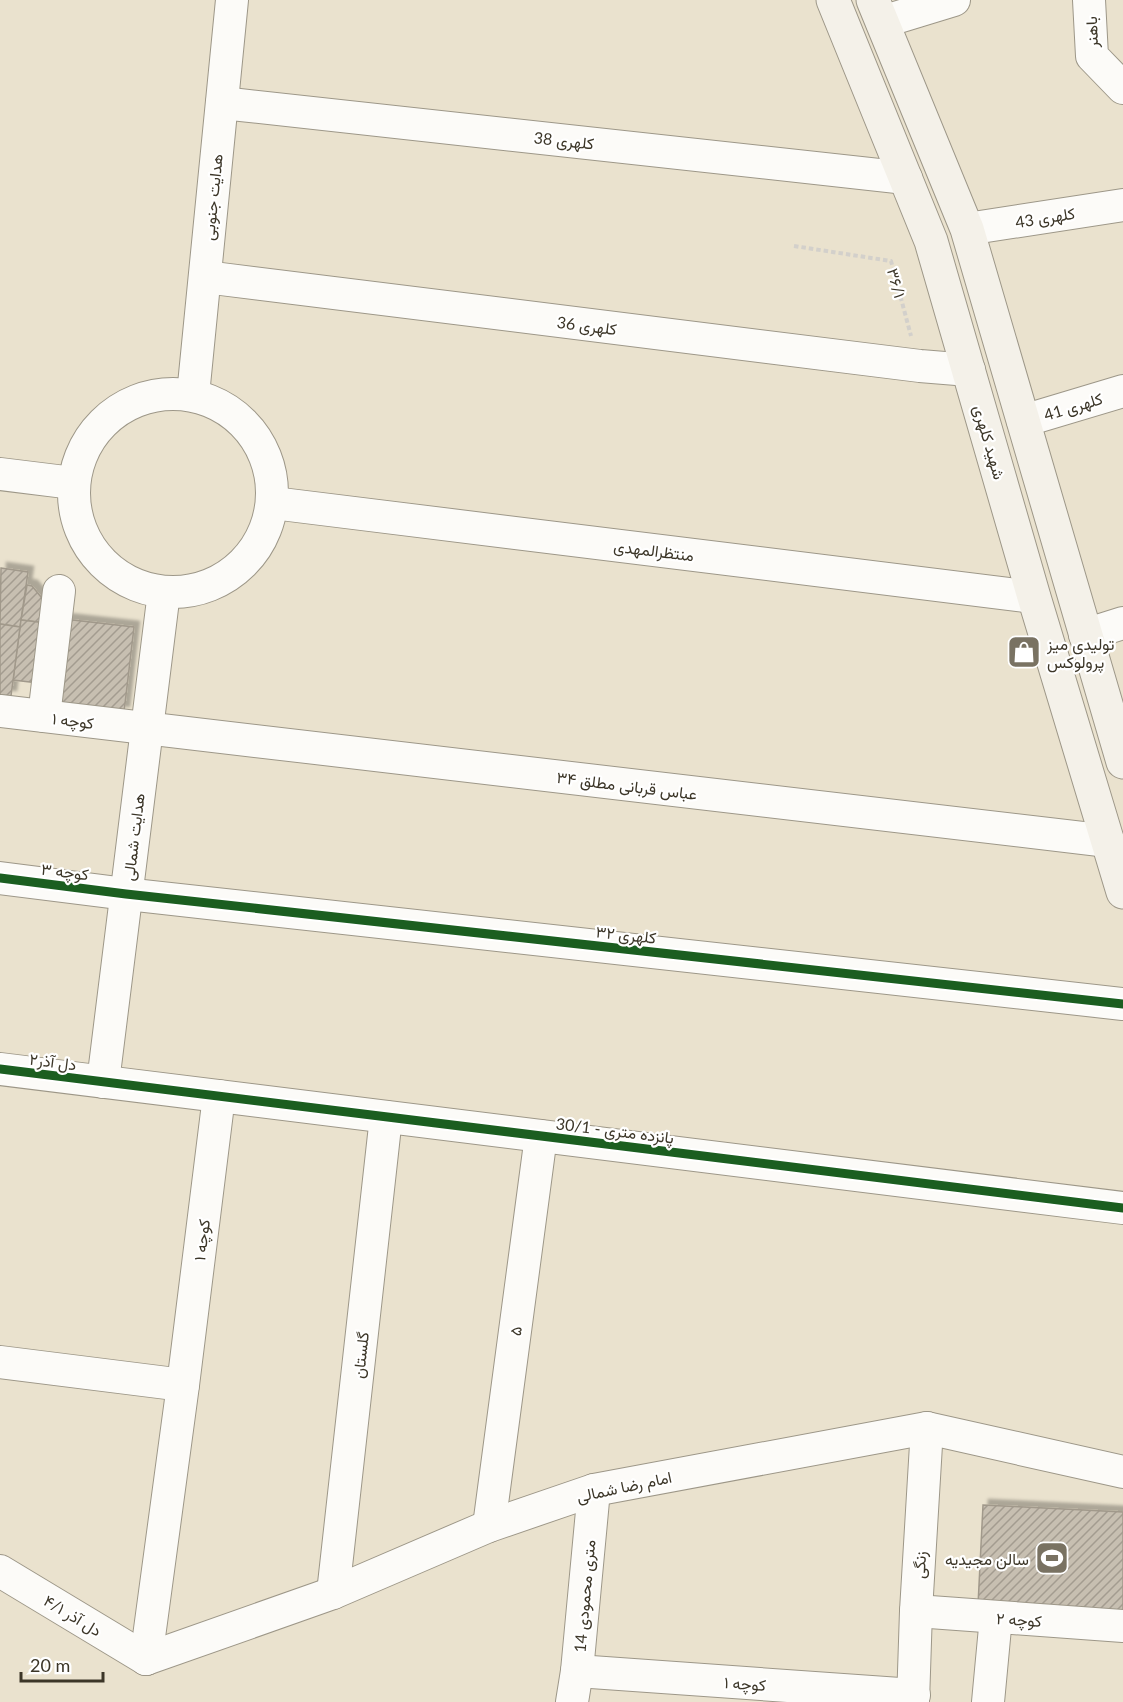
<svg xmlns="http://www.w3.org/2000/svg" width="1123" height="1702" font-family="Lato,Vazirmatn,sans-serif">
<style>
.building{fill:url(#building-hatch);stroke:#a1998b;stroke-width:1.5;filter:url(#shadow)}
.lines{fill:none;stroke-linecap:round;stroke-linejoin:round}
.minor-casing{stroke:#9d9788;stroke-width:34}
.secondary-casing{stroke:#9d9788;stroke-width:35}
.path{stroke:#d3d0cb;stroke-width:4;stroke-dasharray:4.5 3;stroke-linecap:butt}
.minor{stroke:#fcfbf8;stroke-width:32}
.secondary{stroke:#f4f1e9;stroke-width:33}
.cycleway-casing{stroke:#fff;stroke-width:13}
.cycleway{stroke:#1b5e20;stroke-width:9}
.labels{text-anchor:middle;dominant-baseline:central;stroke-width:4.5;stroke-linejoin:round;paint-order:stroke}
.street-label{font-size:16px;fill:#3c3628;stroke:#fff}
.poi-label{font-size:16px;fill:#3c3628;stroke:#fff;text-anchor:start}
</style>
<defs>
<pattern id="building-hatch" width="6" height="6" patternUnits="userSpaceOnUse" patternTransform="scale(1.5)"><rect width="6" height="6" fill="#c7bfb1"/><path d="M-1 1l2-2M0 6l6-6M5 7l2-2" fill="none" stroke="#a39c90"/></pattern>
<filter id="shadow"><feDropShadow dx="5.5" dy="-5.5" stdDeviation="1.5" flood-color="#0004"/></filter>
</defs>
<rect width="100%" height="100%" fill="#eae2ce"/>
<g class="building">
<polygon points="1,568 28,572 20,627 0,624"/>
<polygon points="27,585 32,586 46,603 46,623 21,620"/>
<polygon points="64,619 134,627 124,712 60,708"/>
<polygon points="21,620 46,623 38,683 13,680"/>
<polygon points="0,624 20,627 11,696 0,695"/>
<polygon points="983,1505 1123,1512 1123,1612 978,1605"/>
</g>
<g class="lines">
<g class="minor-casing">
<g id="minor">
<polyline points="1089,0 1092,56 1123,88"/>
<polyline points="882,22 954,0"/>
<polyline points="222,103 906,178"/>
<polyline points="967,229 1123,205"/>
<polyline points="205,277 920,366 969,370"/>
<circle cx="173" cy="493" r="99"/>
<polyline points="193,395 232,0"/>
<polyline points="1023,421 1123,391"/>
<polyline points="0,474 73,483"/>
<polyline points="273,503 1034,597"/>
<polyline points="1085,635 1123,623"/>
<polyline points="0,711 1108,841"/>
<polyline points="44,716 59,591"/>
<polyline points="0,878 126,894 1123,1004"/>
<polyline points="0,1069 1123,1208"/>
<polyline points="103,1082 164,592"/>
<polyline points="0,1362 183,1385"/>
<polyline points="489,1526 541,1136"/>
<polyline points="0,1571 146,1659"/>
<polyline points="333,1593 386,1117"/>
<polyline points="916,1611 1123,1626"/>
<polyline points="146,1659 333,1593 489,1526 594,1490 927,1428 1123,1472"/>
<polyline points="146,1659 183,1385 219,1096"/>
<polyline points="577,1671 914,1695"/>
<polyline points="572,1702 577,1671 594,1490"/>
<polyline points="913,1702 916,1611 927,1428"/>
<polyline points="988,1702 996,1617"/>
</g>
</g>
<g class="secondary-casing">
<g id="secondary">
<polyline points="833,0 931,241 1034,597 1123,892"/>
<polyline points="873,0 967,229 1123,762"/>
</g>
</g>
<polyline class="path" points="794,246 891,261 911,336"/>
<use href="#minor" class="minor"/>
<use href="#secondary" class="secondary"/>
<g class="cycleway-casing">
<g id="cycleway">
<polyline points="0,878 126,894 1123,1004"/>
<polyline points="0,1069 1123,1208"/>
</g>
</g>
<use href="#cycleway" class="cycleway"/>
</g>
<defs>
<g id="shop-square" transform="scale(1.725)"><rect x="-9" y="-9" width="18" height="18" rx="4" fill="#797262" stroke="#fff"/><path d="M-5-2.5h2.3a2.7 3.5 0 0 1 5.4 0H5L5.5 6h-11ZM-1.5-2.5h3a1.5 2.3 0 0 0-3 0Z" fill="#fff"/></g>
<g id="stadium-square" transform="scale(1.725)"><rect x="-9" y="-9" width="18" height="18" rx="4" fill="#797262" stroke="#fff"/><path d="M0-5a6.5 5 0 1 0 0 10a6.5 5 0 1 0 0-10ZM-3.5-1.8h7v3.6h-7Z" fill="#fff"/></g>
</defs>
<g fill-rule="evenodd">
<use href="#shop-square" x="1024" y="652"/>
<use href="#stadium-square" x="1052" y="1558"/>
</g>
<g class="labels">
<g class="street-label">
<text transform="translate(1091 32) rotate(-92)">باهنر</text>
<text transform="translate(564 140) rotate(6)">کلهری 38</text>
<text transform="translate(212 197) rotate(-84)">هدایت جنوبی</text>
<text transform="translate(1045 217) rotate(-9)">کلهری 43</text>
<text transform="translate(897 283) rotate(75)">۳۶/۱</text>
<text transform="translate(587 325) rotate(7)">کلهری 36</text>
<text transform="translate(1073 406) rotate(-17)">کلهری 41</text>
<text transform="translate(990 442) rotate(74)">شهید کلهری</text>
<text transform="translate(654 550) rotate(7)">منتظرالمهدی</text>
<text transform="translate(73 720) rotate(7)">کوچه ۱</text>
<text transform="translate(627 785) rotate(7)">عباس قربانی مطلق ۳۴</text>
<text transform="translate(133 837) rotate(-83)">هدایت شمالی</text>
<text transform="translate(65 871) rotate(7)">کوچه ۳</text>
<text transform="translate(626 934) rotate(6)">کلهری ۳۲</text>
<text transform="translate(53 1061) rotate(7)">دل آذر۲</text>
<text transform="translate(615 1130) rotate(7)">30/1 - پانزده متری</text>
<text transform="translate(201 1240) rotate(-83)">کوچه ۱</text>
<text transform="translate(515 1331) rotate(-82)">۵</text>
<text transform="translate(360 1355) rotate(-84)">گلستان</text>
<text transform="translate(624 1486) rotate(-12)">امام رضا شمالی</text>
<text transform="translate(919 1565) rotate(-87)">زنگی</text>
<text transform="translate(584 1596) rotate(-85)">14 متری محمودی</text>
<text transform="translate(73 1615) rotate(31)">دل آذر ۴/۱</text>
<text transform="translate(1019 1619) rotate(4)">۲ کوچه</text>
<text transform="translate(745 1683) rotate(4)">۱ کوچه</text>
</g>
<g class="poi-label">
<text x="1047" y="643">تولیدی میز<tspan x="1047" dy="18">پرولوکس</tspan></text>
<text x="1029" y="1558" text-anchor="end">سالن مجیدیه</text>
</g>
</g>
<path d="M21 1672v9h82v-9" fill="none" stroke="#3c3628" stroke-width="3"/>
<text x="30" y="1672" font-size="18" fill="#3c3628" stroke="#ffffff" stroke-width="4.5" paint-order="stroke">20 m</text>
</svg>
